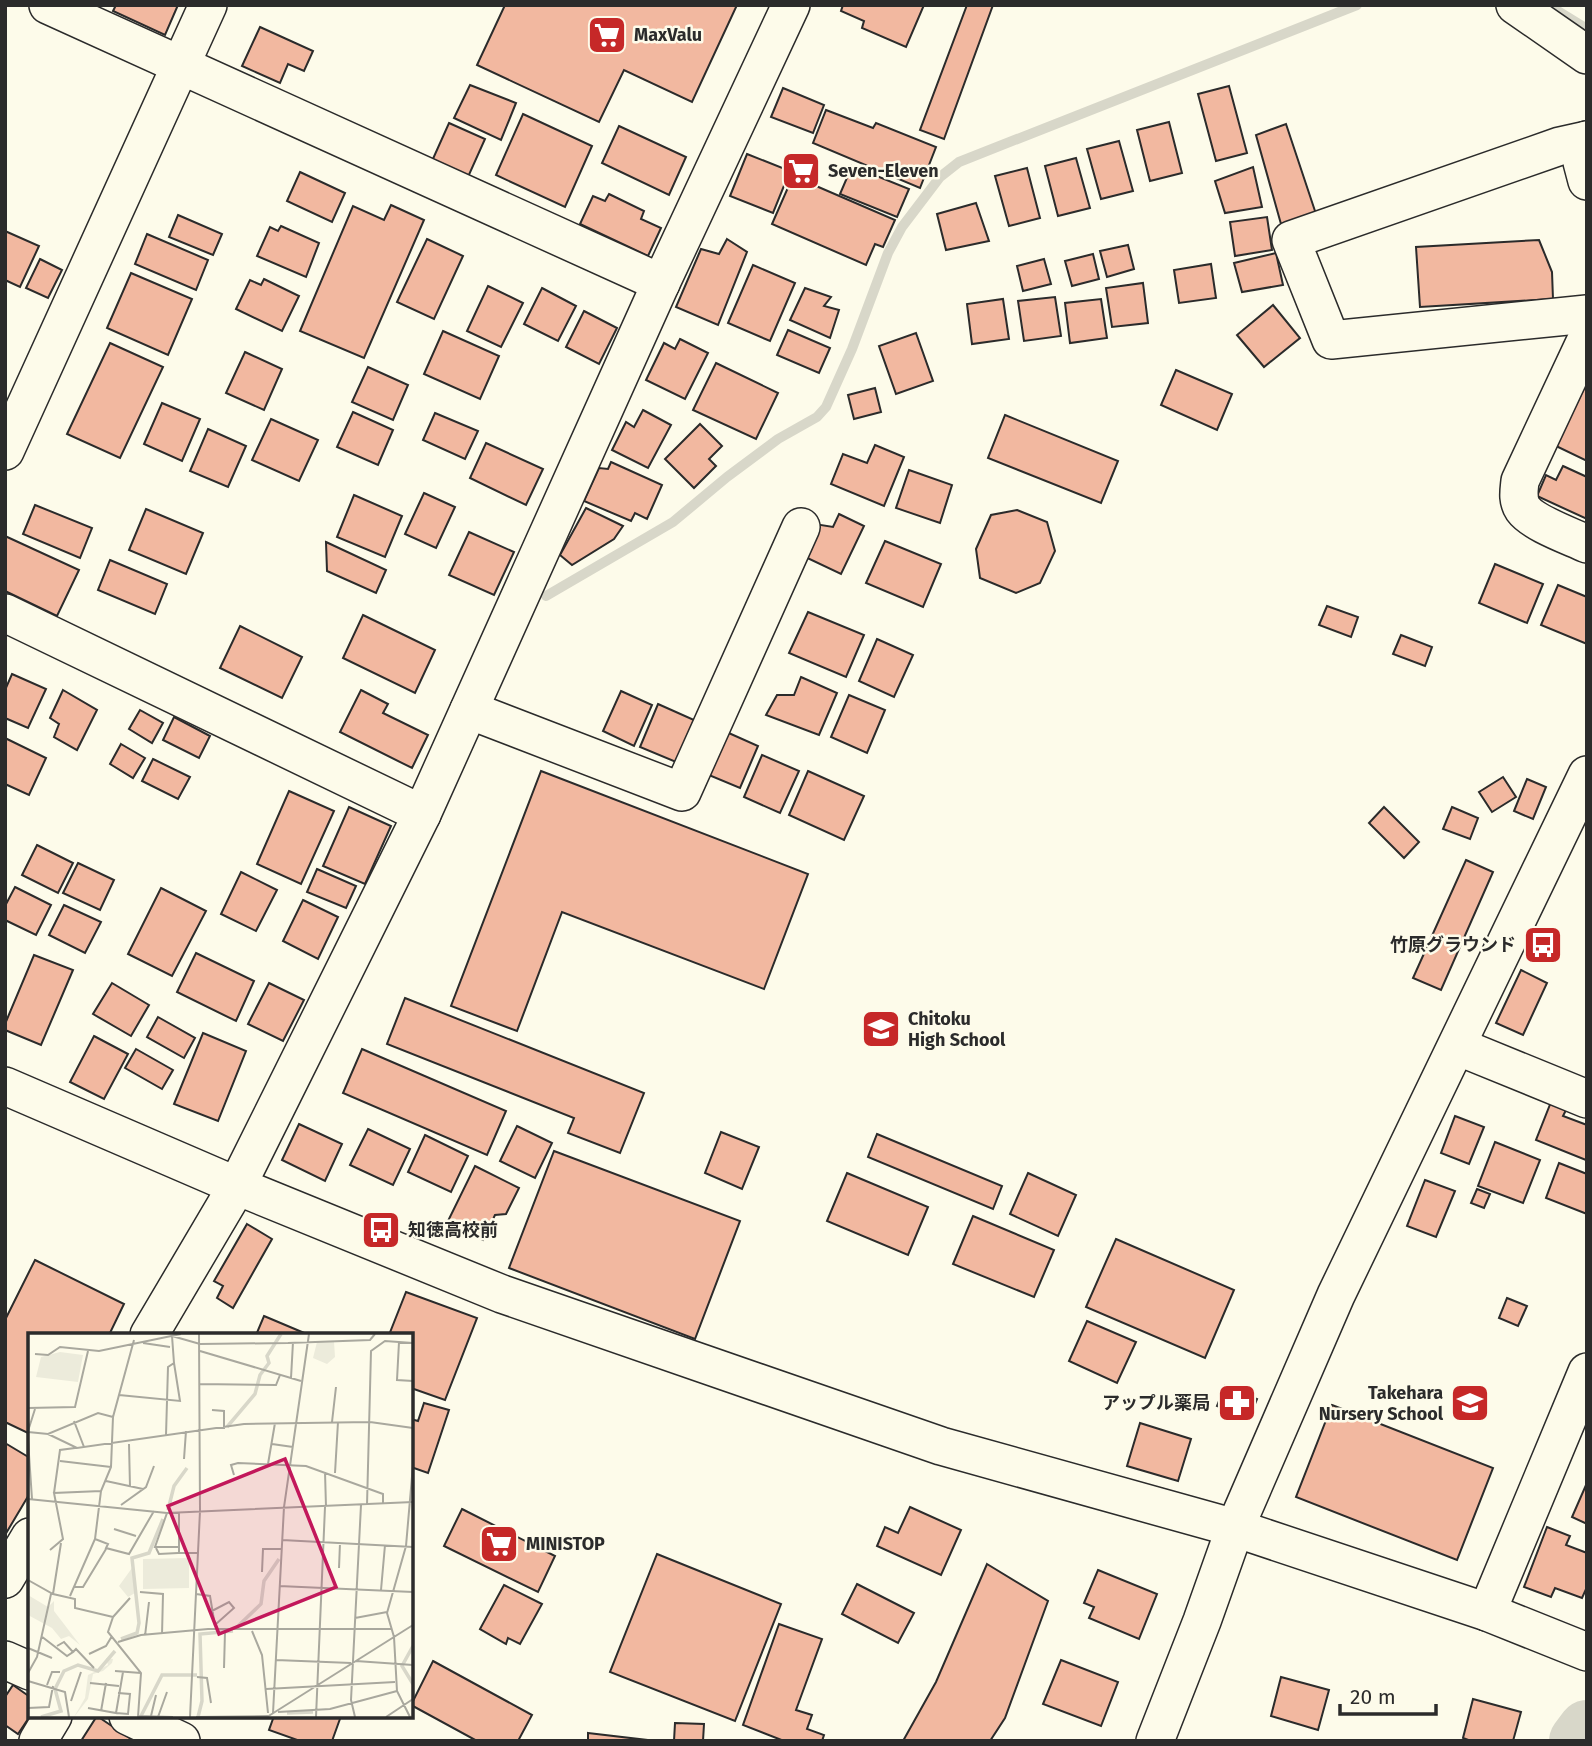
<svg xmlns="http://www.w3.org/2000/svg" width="1592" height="1746" font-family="'Fira Sans','Noto Sans JP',sans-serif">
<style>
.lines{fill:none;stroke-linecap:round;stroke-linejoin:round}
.stream{stroke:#d8d7c9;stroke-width:10}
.river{stroke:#d8d7c9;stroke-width:58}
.building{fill:#f2b8a0;stroke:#2b2b2b;stroke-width:2}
.minor-casing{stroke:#2b2b2b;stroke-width:40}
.minor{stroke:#fdfbea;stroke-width:37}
.labels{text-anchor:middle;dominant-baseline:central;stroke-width:5;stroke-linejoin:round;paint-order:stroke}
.poi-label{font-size:18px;font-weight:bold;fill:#2b2b2b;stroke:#fdfbea;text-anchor:start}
.inset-river{fill:none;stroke:#d8d7c9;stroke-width:3.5}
.inset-road{fill:none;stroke:#a9a89e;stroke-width:2}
.view{fill:#c2185b;fill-opacity:0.15;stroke:#c2185b;stroke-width:3.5}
.inset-edge{fill:none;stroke:#2b2b2b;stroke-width:3.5}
</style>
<rect width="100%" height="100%" fill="#fdfbea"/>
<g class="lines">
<g class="stream">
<polyline points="1548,5 1587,29"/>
<polyline points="546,596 673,522 727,477 778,439 817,417 826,407 852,349 888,253 902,227 940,177 959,162 1357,5"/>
</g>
<polyline class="river" points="1578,1741 1587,1729"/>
</g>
<g class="building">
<polygon points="116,5 178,5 165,35 113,11"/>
<polygon points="505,5 737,5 692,102 624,70 599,122 477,65"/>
<polygon points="843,5 924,5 906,47 862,28 864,21 841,11"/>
<polygon points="967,5 993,5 944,139 920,130"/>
<polygon points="260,27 313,51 304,71 288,64 280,83 242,66"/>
<polygon points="470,85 516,103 501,140 454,118"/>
<polygon points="1229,86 1247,153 1216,161 1198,94"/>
<polygon points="783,88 824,105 813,133 771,117"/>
<polygon points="826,110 873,128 876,123 936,147 920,188 813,143"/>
<polygon points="523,114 592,146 565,207 496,175"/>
<polygon points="1169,122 1182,173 1150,181 1137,130"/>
<polygon points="449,123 485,139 468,177 432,161"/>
<polygon points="1286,124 1316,214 1281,224 1256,135"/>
<polygon points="619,126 686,157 669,195 602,163"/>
<polygon points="1119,141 1133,191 1101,199 1087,149"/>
<polygon points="747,154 790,171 773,213 730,196"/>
<polygon points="1076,158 1090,208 1058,216 1045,166"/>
<polygon points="852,166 909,189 897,217 840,194"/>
<polygon points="1253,167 1262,207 1225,213 1215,181"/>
<polygon points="1027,168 1040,218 1009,226 995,176"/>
<polygon points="300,172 345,193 332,222 287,201"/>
<polygon points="793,176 895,220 883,247 875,244 866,265 772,224"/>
<polygon points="609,194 644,211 641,219 661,228 648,256 580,224 593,196 605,201"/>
<polygon points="976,203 989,241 946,250 937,214"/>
<polygon points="391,205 424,220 364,358 300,331 353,206 384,220"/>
<polygon points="178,215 222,234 213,255 169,237"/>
<polygon points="1267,217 1272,250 1235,256 1230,222"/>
<polygon points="281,226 319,243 306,277 257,256 270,227 278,231"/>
<polygon points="5,231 39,246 20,287 5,280"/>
<polygon points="147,234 208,260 196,290 135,264"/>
<polygon points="427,239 463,256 434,319 397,302"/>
<polygon points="727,239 747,252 718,325 676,307 701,249 719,254"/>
<polygon points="1539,240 1552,272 1553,299 1420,307 1416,247"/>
<polygon points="1128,245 1134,269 1107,277 1100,251"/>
<polygon points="1276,253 1283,285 1242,292 1234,263"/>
<polygon points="1093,254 1099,279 1072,286 1065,261"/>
<polygon points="40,259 62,270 48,298 26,288"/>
<polygon points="1044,259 1051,284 1023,291 1017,266"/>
<polygon points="1211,264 1216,298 1179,303 1174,270"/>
<polygon points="753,265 795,283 770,341 728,323"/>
<polygon points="131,273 192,299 168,355 107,328"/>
<polygon points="264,279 299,296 282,331 236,309 250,280 261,285"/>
<polygon points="1143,283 1148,323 1112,327 1106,288"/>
<polygon points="488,286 523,303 501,347 467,331"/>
<polygon points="542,288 576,306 558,341 524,324"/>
<polygon points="805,288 831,297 824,306 839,310 830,338 790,320"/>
<polygon points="1055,297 1061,336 1024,341 1018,301"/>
<polygon points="1003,299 1009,339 972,344 967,304"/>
<polygon points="1101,299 1107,338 1070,343 1065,303"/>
<polygon points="1273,305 1300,338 1264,367 1237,335"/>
<polygon points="584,311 617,328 599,364 566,347"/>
<polygon points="788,330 830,348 819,373 777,355"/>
<polygon points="443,331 499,356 480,399 424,374"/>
<polygon points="916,333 933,381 896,394 879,346"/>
<polygon points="680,339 708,353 685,399 646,380 664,343 675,349"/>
<polygon points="110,343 163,367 120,458 67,434"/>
<polygon points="245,352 282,369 264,410 226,393"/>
<polygon points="716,363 778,393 756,439 693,410"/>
<polygon points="368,367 408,385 393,420 352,402"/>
<polygon points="1176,370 1232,394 1217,430 1161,405"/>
<polygon points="1587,382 1587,461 1556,446"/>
<polygon points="875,388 881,412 854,419 848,395"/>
<polygon points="162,403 200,419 182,461 144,444"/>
<polygon points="643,410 671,425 648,468 612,450 626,422 634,427"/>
<polygon points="353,412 393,430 378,465 337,447"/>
<polygon points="435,413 478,431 465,459 423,440"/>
<polygon points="1005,415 1118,461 1101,503 988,458"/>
<polygon points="271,419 318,440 299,481 252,460"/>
<polygon points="700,424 722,446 709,459 716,466 694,488 665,459"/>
<polygon points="208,429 246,446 228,487 190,471"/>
<polygon points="486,443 543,469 526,505 470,478"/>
<polygon points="875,445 904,457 884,506 831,484 843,454 867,463"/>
<polygon points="611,462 662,485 647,519 635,513 631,521 584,501 599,468 608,469"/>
<polygon points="1563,466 1587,477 1587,519 1537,496 1546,475 1556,480"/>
<polygon points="909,470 952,485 940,523 896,508"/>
<polygon points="424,493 455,507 436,548 405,534"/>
<polygon points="354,495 402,516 385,557 337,537"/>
<polygon points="35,505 92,528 80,558 23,534"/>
<polygon points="586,508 623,526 614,539 572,565 560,555"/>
<polygon points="146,509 203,533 186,574 129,550"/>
<polygon points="1017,510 1047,522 1055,551 1040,583 1016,593 980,578 976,549 991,515"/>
<polygon points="839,514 864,526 841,574 801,555 815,524 833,527"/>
<polygon points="469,532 514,552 494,595 449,575"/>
<polygon points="5,536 79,570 57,616 5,591"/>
<polygon points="885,541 941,564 923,607 866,583"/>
<polygon points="326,542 386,570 376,593 327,571"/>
<polygon points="110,560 167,584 155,614 98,590"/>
<polygon points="1495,564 1543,584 1527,623 1479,603"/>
<polygon points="1558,585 1587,597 1587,644 1541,625"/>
<polygon points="1327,606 1358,617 1351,637 1319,625"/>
<polygon points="808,612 864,635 846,677 789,653"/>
<polygon points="363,615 435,650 415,693 343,658"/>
<polygon points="240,626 302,657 282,698 220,668"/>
<polygon points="1401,635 1432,647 1425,666 1393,654"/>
<polygon points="877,639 913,655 894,697 859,681"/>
<polygon points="12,674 46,689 28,728 5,718 5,690"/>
<polygon points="801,677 837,693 819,735 766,715 777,695 794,695"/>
<polygon points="63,690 97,710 77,750 54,737 59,724 50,718"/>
<polygon points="361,690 388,704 383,713 428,735 412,768 340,732"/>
<polygon points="621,691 652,705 634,746 603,731"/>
<polygon points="849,695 885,710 867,753 831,737"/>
<polygon points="658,704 694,720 676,762 640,747"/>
<polygon points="140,710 163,723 152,743 129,729"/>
<polygon points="174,717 210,736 199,758 163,740"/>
<polygon points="722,730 758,746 740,788 704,773"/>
<polygon points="5,738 46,758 29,795 5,784"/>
<polygon points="121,744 145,758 133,778 110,764"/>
<polygon points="762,755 799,771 780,813 744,797"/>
<polygon points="153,759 190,777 178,799 142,781"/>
<polygon points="541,771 808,874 764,989 562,912 517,1031 451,1006"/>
<polygon points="808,771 864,796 844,840 789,815"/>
<polygon points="1503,777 1516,797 1492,812 1479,792"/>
<polygon points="1527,779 1546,787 1533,819 1514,811"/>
<polygon points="289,791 334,811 301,884 257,864"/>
<polygon points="349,807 391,826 365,884 323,866"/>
<polygon points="1384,807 1419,842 1404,858 1369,823"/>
<polygon points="1452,807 1478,818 1470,839 1443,829"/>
<polygon points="37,845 73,863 58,893 22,875"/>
<polygon points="1466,860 1493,872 1441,990 1413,978"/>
<polygon points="78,863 114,880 100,910 63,893"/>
<polygon points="317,869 356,886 346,908 307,892"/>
<polygon points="241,872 277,890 256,931 221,914"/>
<polygon points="15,887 51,905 36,935 5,920 5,906"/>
<polygon points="161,888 206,911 172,976 128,954"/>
<polygon points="303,900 338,917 318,959 283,941"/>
<polygon points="64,905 101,922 85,953 49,935"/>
<polygon points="196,953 254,981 236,1021 177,992"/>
<polygon points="34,955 73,970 41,1045 5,1030 5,1024"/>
<polygon points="1521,970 1547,983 1523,1035 1496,1023"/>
<polygon points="112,983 149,1005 131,1036 93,1014"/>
<polygon points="269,983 304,1000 283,1041 248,1024"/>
<polygon points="405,998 644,1093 620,1153 568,1133 574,1118 387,1044"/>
<polygon points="158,1017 195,1038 184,1058 147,1037"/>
<polygon points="203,1033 246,1051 218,1121 174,1104"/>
<polygon points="94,1036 128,1054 104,1099 70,1082"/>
<polygon points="136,1049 173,1070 162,1089 125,1068"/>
<polygon points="362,1049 506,1111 487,1155 343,1093"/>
<polygon points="1551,1102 1567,1108 1563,1116 1587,1125 1586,1160 1536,1140"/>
<polygon points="1455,1116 1484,1127 1469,1164 1441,1153"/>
<polygon points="299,1124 342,1144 325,1181 282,1160"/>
<polygon points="517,1126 552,1143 535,1178 500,1161"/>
<polygon points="368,1129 410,1149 393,1185 350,1165"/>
<polygon points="721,1132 759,1147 742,1189 705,1173"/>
<polygon points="877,1134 1002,1186 993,1209 868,1157"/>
<polygon points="425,1135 468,1156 451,1192 408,1172"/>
<polygon points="1495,1142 1540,1160 1523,1203 1478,1186"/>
<polygon points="554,1151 740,1221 695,1339 509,1268"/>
<polygon points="1559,1163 1587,1174 1587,1214 1546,1198"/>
<polygon points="475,1166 519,1188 506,1214 495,1215 483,1240 447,1223"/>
<polygon points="847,1173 928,1207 908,1255 827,1221"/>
<polygon points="1028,1173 1076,1195 1058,1236 1010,1214"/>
<polygon points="1425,1180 1455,1191 1436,1237 1407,1226"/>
<polygon points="1477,1189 1490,1194 1484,1208 1471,1203"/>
<polygon points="973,1216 1054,1250 1034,1297 953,1264"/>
<polygon points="247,1224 272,1239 233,1308 217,1298 223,1286 214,1281"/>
<polygon points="1116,1239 1234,1290 1205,1358 1086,1307"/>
<polygon points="35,1260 124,1304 109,1335 30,1335 30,1434 5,1422 5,1320"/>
<polygon points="406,1292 477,1318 445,1400 411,1388 411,1335 389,1335"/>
<polygon points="1507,1298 1527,1306 1518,1326 1499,1318"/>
<polygon points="264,1316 309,1335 256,1335"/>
<polygon points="1087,1321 1136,1342 1117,1383 1069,1361"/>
<polygon points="1225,1386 1257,1399 1249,1419 1217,1406"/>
<polygon points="424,1403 449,1410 428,1473 411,1467 411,1419 418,1421"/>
<polygon points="1332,1405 1493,1468 1457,1560 1296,1497"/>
<polygon points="1140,1423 1191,1439 1178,1481 1127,1466"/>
<polygon points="5,1443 30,1458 30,1493 5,1535"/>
<polygon points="1586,1485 1587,1485 1587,1524 1572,1517"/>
<polygon points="910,1507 961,1530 941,1575 877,1546 885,1527 898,1533"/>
<polygon points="462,1509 555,1556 538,1592 444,1546"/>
<polygon points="1547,1527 1570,1536 1566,1545 1587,1553 1587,1587 1582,1598 1555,1588 1551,1597 1524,1587"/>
<polygon points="657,1554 781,1604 735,1721 610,1672"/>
<polygon points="987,1564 1048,1601 1005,1718 990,1741 903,1741 936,1682"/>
<polygon points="1098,1570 1157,1594 1139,1639 1089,1618 1094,1607 1084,1603"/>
<polygon points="857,1584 914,1613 898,1643 842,1614"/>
<polygon points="504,1585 542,1604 520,1644 508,1638 506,1644 480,1629"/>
<polygon points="779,1624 822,1639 796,1710 812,1715 807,1729 824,1735 822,1741 784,1741 743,1725"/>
<polygon points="1061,1660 1118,1682 1101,1726 1043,1704"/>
<polygon points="433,1661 532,1715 518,1741 477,1741 411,1705"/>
<polygon points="1281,1677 1329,1690 1318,1730 1271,1716"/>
<polygon points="13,1685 30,1697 30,1716 18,1734 5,1725 5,1697"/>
<polygon points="1473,1699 1521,1712 1513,1741 1471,1741 1463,1738"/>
<polygon points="97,1716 134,1741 81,1741"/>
<polygon points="274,1716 341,1716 332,1741 300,1741 269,1730"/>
<polygon points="675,1723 704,1724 703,1741 674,1741"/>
<polygon points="588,1733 647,1740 647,1741 588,1741"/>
</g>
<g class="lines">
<g class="minor-casing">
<g id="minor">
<polyline points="48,5 661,283"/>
<polyline points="1515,5 1587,55"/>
<polyline points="1587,140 1560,146 1291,240 1331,340 1587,314"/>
<polyline points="1587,140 1582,162 1587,181"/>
<path d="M1587 338 1520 481C1519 491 1517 500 1523 509 1533 523 1570 536 1587 544"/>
<polyline points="5,451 208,5"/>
<polyline points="5,613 422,814"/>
<polyline points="469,710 682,792 801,527"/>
<polyline points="1457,1046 1587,1099"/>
<polyline points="5,1086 237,1186 502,1294 941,1446 1235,1528 1487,1612 1587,1652"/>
<polyline points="149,1335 237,1186 422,814 661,283 791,5"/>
<polyline points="5,1579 30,1537"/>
<polyline points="1487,1612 1587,1372"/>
<polyline points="5,1660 30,1671"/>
<polyline points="128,1716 181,1741"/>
<polyline points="38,1741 53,1716"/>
<polyline points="1155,1741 1202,1621 1235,1528 1336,1295 1587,775"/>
</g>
</g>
<use href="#minor" class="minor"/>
</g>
<defs>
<g id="supermarket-square" transform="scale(2.0125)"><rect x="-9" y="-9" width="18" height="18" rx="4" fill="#c62828" stroke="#fdfbea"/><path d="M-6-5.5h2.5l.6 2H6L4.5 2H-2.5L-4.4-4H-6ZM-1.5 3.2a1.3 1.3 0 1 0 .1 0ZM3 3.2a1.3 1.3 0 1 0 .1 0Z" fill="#fff"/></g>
<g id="bus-square" transform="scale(2.0125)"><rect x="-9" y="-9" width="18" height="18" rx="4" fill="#c62828" stroke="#fdfbea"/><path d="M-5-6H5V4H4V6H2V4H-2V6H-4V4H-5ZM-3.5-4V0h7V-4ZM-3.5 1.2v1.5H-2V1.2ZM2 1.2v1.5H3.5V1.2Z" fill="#fff"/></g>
<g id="school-square" transform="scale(2.0125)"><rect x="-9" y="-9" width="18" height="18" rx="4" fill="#c62828" stroke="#fdfbea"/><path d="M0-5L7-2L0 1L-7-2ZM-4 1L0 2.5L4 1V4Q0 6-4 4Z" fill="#fff"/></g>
<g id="pharmacy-square" transform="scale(2.0125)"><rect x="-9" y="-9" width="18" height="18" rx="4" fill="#c62828" stroke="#fdfbea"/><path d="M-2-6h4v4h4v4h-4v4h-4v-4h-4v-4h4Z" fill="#fff"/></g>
</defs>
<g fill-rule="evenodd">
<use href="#supermarket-square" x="607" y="35"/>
<use href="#supermarket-square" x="801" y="171"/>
<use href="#bus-square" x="1543" y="945"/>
<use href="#school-square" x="881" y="1029"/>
<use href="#bus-square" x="381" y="1230"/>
<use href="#pharmacy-square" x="1237" y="1403"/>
<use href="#school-square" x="1470" y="1403"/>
<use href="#supermarket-square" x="499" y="1544"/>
</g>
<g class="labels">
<g class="poi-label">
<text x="634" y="35">MaxValu</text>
<text x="828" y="171">Seven-Eleven</text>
<text x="1516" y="945" text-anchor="end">竹原グラウンド</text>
<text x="908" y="1019">Chitoku<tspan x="908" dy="21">High School</tspan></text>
<text x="408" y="1230">知徳高校前</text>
<text x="1443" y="1393" text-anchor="end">Takehara<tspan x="1443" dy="21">Nursery School</tspan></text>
<text x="1210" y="1403" text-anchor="end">アップル薬局</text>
<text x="526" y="1544">MINISTOP</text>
</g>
</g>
<g transform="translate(28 1333)">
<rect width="385" height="385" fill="#fdfbea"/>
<path d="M289 9H306L307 24 299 31 285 25ZM32 19 55 22 50 49 8 44 13 24ZM161 225V255L115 256V226ZM104 235 107 260 100 264 91 253ZM0 262 20 274 26 268V278L52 312 41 303 33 306 24 295 0 282ZM78 325 85 326 84 330 75 338 65 341 60 366 46 384 57 365 60 342 80 332Z" fill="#ecebdb"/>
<path class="inset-river" d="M199 94 227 61 232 42 241 30 239 23 253 1M140 177 146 153 159 135M209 294 233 271 236 248 251 226M93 306 109 300 111 290 104 225 121 220 135 186M385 313 374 333 385 351M259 380 285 379M113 383 134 342H169M13 384 33 378 27 356 36 338 50 332 70 338 87 318M170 384 174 368 172 301 205 298"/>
<path class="inset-road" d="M144 3 172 11 260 10 342 7 347 1M371 9 369 47 385 48M115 10 142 14M172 18 273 48M7 21 20 22 32 14 71 18 153 1M263 45 265 9M171 51 248 52 252 42M91 62 152 68 146 30M0 75 47 74 60 18M184 77 196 78V96M46 88 56 114M304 89 308 54M0 98 7 76M0 99 20 101 70 80 85 84M20 101 49 115 216 91 342 89 385 95M138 102 140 34 146 30 144 3M0 107 4 166M101 111 102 154M244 111 265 114M156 126 158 98M32 128 83 134M240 131 247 90M297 139 298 174M307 140 310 89M206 142 203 132 210 130 278 133 355 161V171M78 148 115 156M26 160 32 117 47 115M0 166 139 180 385 169M93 172 118 154 126 133M339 172 343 18 357 8 385 10M139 180 127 214H151M151 180V220H170M86 196 108 203M67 206 80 211 78 215 101 221 126 178M254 207 385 214M128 215 131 221 150 220M22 217 35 206 26 160 73 158M311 235 312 210M234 239 235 216H253M0 247 25 261 47 266V275L85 284 80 299 113 340 110 384M251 253 385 259M47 254H55L78 216M353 257 357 212M112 259 135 261 134 302M25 261 33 210M168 261 182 263 187 293M42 263 67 206 73 158 83 134 85 84 106 7M182 279 201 269 206 275 188 291M85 284 102 265M327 285 359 279M224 298 234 322 240 380M13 303 39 323 45 319 36 309 29 313M117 303 121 269M90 309 113 302 180 296H364M0 315 24 325M45 319 48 316 66 335M61 321 78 313 84 303M248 327 323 330M328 328 385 332M196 335 197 299M87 338 113 340M0 340 9 324 23 261M169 344 179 345 183 370M0 348 37 359 41 384M62 350 91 353M19 352 24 339H32M238 356 367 349M43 368 53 339M0 375 21 374 25 353M60 375 88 380 95 339M73 378 78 350M250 379 302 376 369 358M88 380 100 381 102 361 90 360M245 380 256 174 281 1M110 383 145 384M123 383 128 362M130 384 139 359M162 384 172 178 171 1M168 384 240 383M239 384 385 292M288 384 297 174M327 384 323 367 333 172M358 384 385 366M382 384 369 358 366 304 359 280 378 213 385 132"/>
<path class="view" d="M257 126 308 254 191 301 140 173Z"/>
<rect width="385" height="385" class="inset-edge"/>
</g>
<rect width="1592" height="1746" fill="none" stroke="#2b2b2b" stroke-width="14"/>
<path d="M1340 1704v10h96v-10" fill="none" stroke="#2b2b2b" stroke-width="3.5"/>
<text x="1350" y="1704" font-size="21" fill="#2b2b2b" stroke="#fdfbea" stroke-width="5" paint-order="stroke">20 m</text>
</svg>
